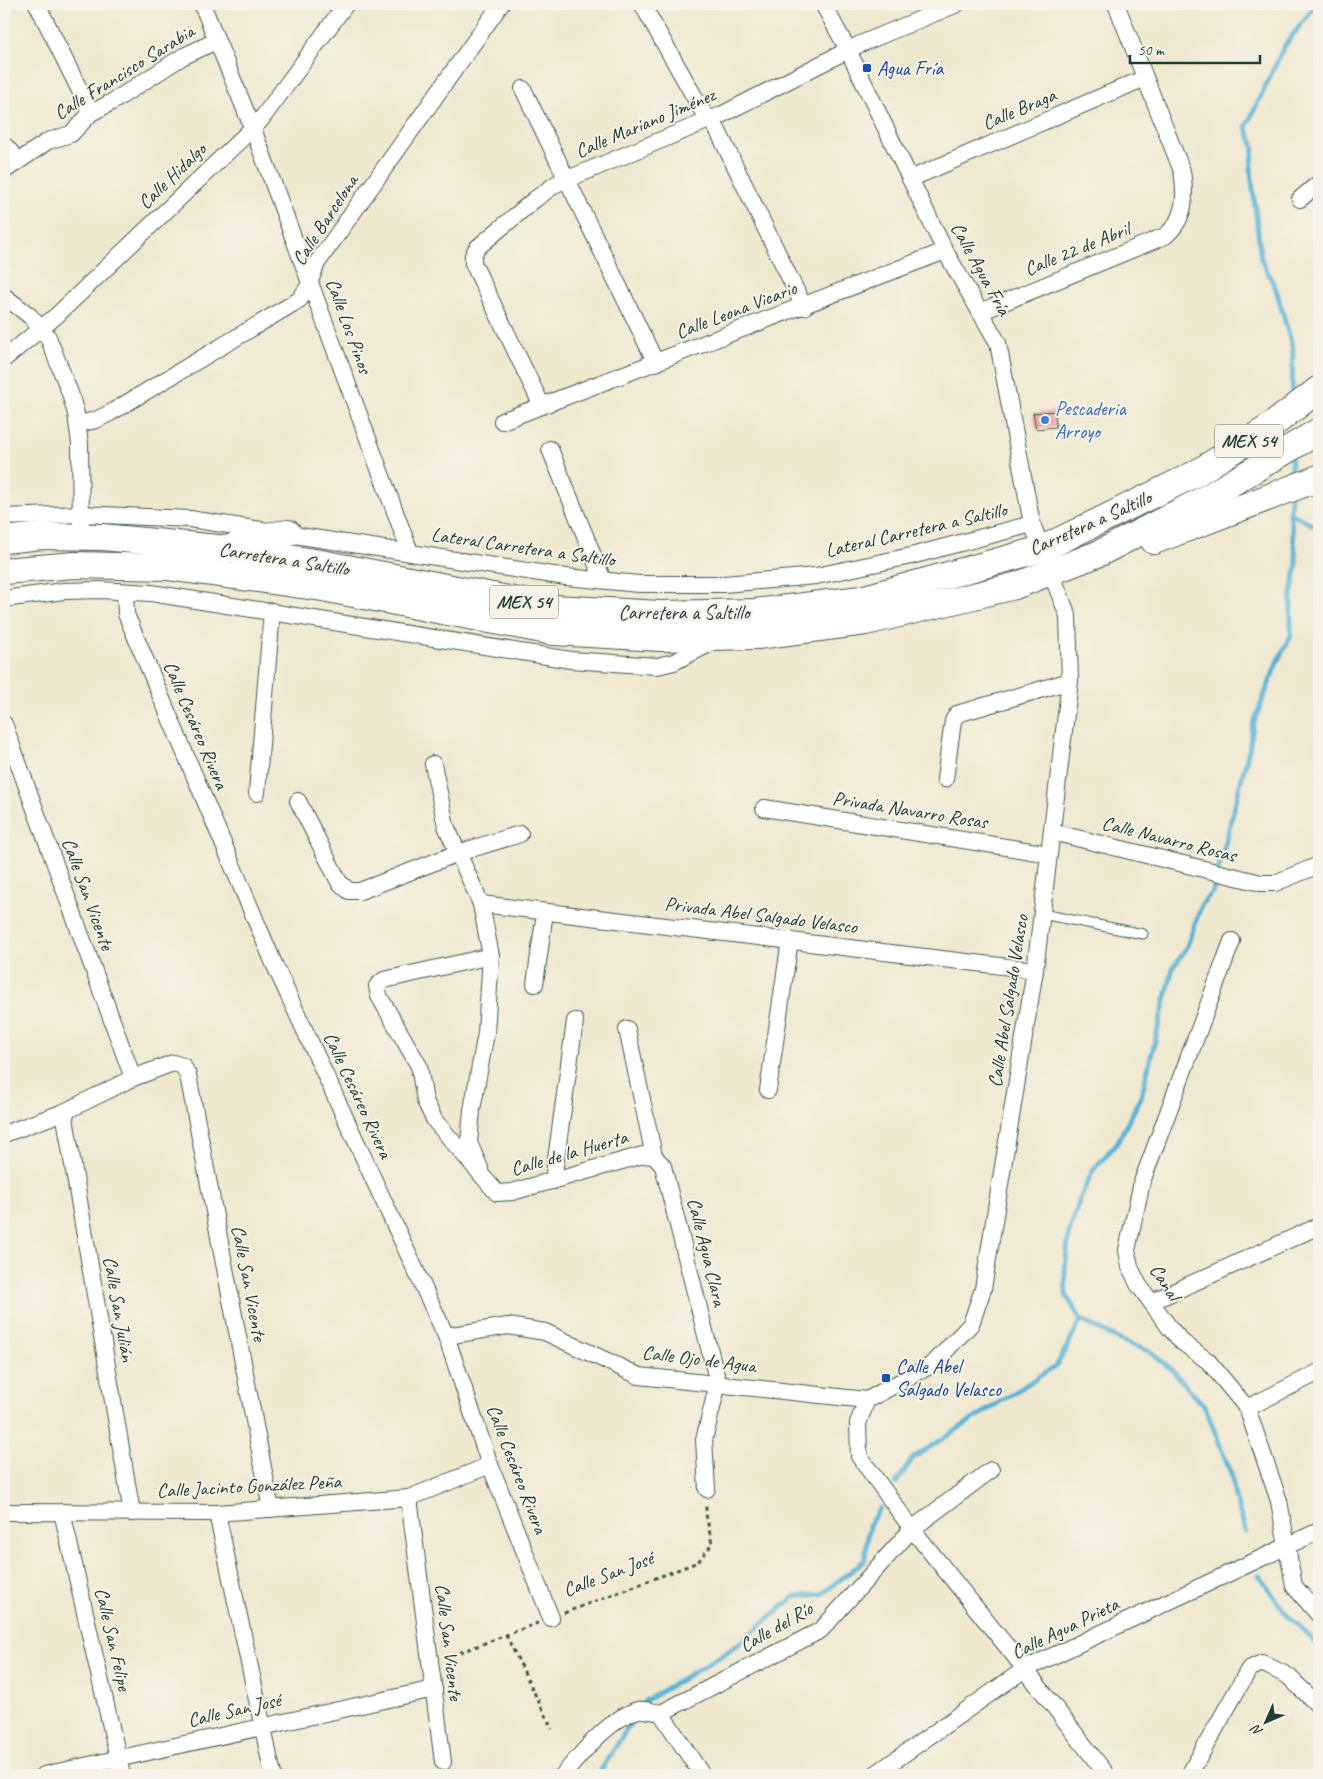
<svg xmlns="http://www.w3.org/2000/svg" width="1323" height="1779" font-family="Caveat,sans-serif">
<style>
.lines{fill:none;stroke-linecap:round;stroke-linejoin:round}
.stream{stroke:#57b2d5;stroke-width:5}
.building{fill:#e69b9a}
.lane-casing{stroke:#3e574b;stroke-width:11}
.street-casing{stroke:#3e574b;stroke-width:18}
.primary-casing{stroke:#3e574b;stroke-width:28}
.path{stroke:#3e574b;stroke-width:3;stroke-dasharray:4 4;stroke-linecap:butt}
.lane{stroke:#fff;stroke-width:9}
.street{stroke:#fff;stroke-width:16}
.primary{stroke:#fff;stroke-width:26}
.transit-dot{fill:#1a4fb4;stroke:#f7f3e8;stroke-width:2}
.shop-dot{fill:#3f7fe0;stroke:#f7f3e8;stroke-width:2}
.labels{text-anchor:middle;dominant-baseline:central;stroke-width:4;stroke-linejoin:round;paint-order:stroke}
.shield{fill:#f7f3e8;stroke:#60746a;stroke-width:1}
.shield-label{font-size:19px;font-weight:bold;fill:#1f3d34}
.transit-label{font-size:20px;fill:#164399;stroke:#f7f3e8;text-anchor:start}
.street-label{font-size:20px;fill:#1f3d34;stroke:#f7f3e8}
.shop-label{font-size:20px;fill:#366cbe;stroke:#f7f3e8;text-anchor:start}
</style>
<rect width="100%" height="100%" fill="#f7f3e8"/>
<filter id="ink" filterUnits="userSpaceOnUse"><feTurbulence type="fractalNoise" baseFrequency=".02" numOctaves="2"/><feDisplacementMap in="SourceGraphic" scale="10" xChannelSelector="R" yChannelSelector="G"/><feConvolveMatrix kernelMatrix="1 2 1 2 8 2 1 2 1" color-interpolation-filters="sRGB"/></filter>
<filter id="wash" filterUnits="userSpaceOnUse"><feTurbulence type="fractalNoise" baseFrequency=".0096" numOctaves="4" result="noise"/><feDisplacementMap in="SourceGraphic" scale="20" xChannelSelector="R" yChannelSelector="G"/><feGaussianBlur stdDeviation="1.12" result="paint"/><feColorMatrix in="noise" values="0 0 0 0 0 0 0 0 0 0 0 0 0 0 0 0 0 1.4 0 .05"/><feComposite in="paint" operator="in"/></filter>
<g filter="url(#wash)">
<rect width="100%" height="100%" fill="#efe8cf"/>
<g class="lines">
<g class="stream">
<polyline points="1292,398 1293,349 1276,289 1261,259 1251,171 1254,147 1246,127 1285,45 1317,4"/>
<polyline points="1291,480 1291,456"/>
<polyline points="1290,513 1319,528"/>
<polyline points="896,1483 913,1458 1057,1365 1081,1320"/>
<polyline points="1246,1532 1235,1497 1231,1473 1205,1407 1172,1370 1151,1352 1122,1341 1081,1320 1066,1295 1065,1268 1069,1234 1078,1204 1093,1170 1117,1143 1141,1097 1173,968 1186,949 1202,904 1213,891 1249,750 1253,725 1278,660 1291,636 1291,599 1297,563 1290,513 1291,496"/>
<polyline points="1259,1575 1284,1611 1319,1646"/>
<polyline points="641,1707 645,1701 732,1649 794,1597 822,1594 865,1560 869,1525 880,1508"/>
<polyline points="598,1775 635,1716"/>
</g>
</g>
<g id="blocks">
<polygon class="building" points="1055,411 1056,427 1036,429 1033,413"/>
</g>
</g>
<g filter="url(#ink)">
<use href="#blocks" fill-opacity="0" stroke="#3e574b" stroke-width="1"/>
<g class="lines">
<g class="lane-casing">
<polyline id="lane" points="1042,914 1143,934"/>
</g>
<g class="street-casing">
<g id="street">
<polyline points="37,4 91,113"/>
<polyline points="202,4 253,129 410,552"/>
<polyline points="642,4 703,112 717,129 804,307"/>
<polyline points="823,4 848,50 945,251 998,343 1032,524 1068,616 1070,681 1035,970 983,1289 971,1324 933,1364 867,1400 858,1423 859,1456 912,1529 1025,1669 1107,1775"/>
<polyline points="523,89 656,363"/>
<polyline points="4,145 18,160"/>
<polyline points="4,171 48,141 71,134 91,113 112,102 182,57 216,41"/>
<polyline points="910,179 1145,78"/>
<polyline points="1300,199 1319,183"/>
<polyline points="4,296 30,316 48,337 70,393 76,414 80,444 81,525"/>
<path d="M980 312 1165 236C1186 219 1186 196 1182 171L1116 4"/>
<polyline points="4,359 56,316 260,121 346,4"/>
<polyline points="542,406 473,263 473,255 477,248 534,200 556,184 721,115 858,45 957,4"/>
<polyline points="502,421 945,251"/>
<polyline points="78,424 96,420 110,413 299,300 307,289 317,263 501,4"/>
<polyline points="550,449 603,580"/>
<polyline points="4,517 81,514 190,519 566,577 639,584 724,584 816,576 911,556 1032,524"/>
<polyline points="125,593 126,614 275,966 446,1336 490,1465 551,1618"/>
<polyline points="4,599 64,591 100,590 151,593 571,660 657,666 674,662 717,640"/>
<polyline points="4,724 133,1078"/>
<polyline points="433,764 446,826 481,904 491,956 486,1033 472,1110 469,1143 480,1168"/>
<polyline points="945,779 953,721 957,714 1070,681"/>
<polyline points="257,793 272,611"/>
<polyline points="298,801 339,882 349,891 360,891 458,853 520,834"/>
<polyline points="764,808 1049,854"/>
<polyline points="1052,832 1261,883 1275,883 1319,865"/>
<polyline points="481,904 1035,970"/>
<polyline points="1232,941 1142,1182 1127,1250 1130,1267 1138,1284 1169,1327 1182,1342 1208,1361 1247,1408 1279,1501 1294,1586 1319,1615"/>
<polyline points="491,956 384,980 377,986 379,996 419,1066 425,1101 435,1121 497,1193 512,1192 643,1155 654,1156"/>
<polyline points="535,984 545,912"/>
<polyline points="627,1029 654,1156 663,1166 718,1383 704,1440 707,1489"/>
<polyline points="768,1090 790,940"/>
<polyline points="64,1112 132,1513"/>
<polyline points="4,1134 64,1112 133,1078 173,1063 183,1066 188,1075 271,1509"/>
<polyline points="553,1181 575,1021"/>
<polyline points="1151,1302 1319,1226"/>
<polyline points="446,1336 508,1326 545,1332 639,1376 867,1400"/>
<polyline points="1247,1408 1319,1372"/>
<polyline points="409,1498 443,1762"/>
<polyline points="4,1512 217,1513 409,1498 490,1465"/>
<polyline points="62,1512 122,1775"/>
<polyline points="217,1513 273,1775"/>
<polyline points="661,1713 821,1630 912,1529 991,1470"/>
<polyline points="661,1713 702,1775"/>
<polyline points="44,1775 434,1689"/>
<path d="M563 1775C581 1754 610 1718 638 1710 644 1709 654 1712 661 1713"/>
<polyline points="874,1775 1025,1669 1319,1531"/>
<polyline points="1189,1775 1249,1669 1262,1663 1288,1676 1319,1706"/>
</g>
</g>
<g class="primary-casing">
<g id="primary">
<polyline points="4,540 42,536 102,537 228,549 321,563 555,608 660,614 755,612 861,599 1042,549 1195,474 1267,429 1319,389"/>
<polyline points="1154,541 1319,478"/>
<polyline points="231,548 251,538 288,533"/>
<polyline points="4,571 74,565 168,567 317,587 553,632 660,638 757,636 866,622 1015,586 1100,553 1208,497 1319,431"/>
</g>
</g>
<g class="path">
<polyline points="564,1613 698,1562 712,1544 706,1514 706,1504"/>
<polyline points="506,1635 552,1729"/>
<polyline points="445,1658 538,1623"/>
</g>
<use href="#lane" class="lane"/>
<use href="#street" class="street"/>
<use href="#primary" class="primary"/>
</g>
</g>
<g class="transit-dot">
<rect x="862" y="63" width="10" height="10" rx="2.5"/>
<rect x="881" y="1373" width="10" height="10" rx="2.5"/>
</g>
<circle class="shop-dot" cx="1045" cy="420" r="5"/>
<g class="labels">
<g class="shield">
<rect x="1215" y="424.5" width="68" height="33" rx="4"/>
<rect x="490" y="585.5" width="68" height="33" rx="4"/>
</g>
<g class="shield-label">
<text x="1249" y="441">MEX 54</text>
<text x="524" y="602">MEX 54</text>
</g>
<g class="transit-label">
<text x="877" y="68">Agua Fría</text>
<text x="896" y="1366">Calle Abel<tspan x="896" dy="23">Salgado Velasco</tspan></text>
</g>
<g class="street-label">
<text transform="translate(124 72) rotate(-32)">Calle Francisco Sarabia</text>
<text transform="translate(1019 109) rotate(-23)">Calle Braga</text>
<text transform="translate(645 123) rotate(-23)">Calle Mariano Jiménez</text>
<text transform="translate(172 176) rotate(-44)">Calle Hidalgo</text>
<text transform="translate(325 220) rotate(-57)">Calle Barcelona</text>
<text transform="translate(1077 249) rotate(-22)">Calle 22 de Abril</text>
<text transform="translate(981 269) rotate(61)">Calle Agua Fría</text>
<text transform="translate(736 310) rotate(-21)">Calle Leona Vicario</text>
<text transform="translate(349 326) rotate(70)">Calle Los Pinos</text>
<text transform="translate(1090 523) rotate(-24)">Carretera a Saltillo</text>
<text transform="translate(916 530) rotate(-13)">Lateral Carretera a Saltillo</text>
<text transform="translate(523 547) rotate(8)">Lateral Carretera a Saltillo</text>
<text transform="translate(284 559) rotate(9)">Carretera a Saltillo</text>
<text x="684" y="612">Carretera a Saltillo</text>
<text transform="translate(196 725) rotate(67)">Calle Cesáreo Rivera</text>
<text transform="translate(910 810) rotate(9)">Privada Navarro Rosas</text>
<text transform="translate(1169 839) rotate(14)">Calle Navarro Rosas</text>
<text transform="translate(88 894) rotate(70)">Calle San Vicente</text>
<text transform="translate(761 915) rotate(7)">Privada Abel Salgado Velasco</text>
<text transform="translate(1008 1001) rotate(-81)">Calle Abel Salgado Velasco</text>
<text transform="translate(358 1095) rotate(65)">Calle Cesáreo Rivera</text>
<text transform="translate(569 1153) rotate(-16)">Calle de la Huerta</text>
<text transform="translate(707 1252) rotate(76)">Calle Agua Clara</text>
<text transform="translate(1165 1282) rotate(57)">Canal</text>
<text transform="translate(249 1283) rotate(79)">Calle San Vicente</text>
<text transform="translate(119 1309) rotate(80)">Calle San Julián</text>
<text transform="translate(699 1359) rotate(7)">Calle Ojo de Agua</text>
<text transform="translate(517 1469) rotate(69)">Calle Cesáreo Rivera</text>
<text transform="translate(249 1486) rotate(-3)">Calle Jacinto González Peña</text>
<text transform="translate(608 1574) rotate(-21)">Calle San José</text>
<text transform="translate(776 1627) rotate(-30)">Calle del Río</text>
<text transform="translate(1065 1628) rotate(-26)">Calle Agua Prieta</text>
<text transform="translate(113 1639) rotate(77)">Calle San Felipe</text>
<text transform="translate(449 1642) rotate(83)">Calle San Vicente</text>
<text transform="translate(234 1710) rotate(-13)">Calle San José</text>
</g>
<g class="shop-label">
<text x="1055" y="408">Pescaderia<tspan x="1055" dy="23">Arroyo</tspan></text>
</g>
</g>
<rect width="1323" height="1779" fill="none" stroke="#f7f3e8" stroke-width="20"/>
<g transform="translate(1266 1722) rotate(225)" stroke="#f7f3e8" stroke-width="4" paint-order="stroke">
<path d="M0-4L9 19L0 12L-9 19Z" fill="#1f3d34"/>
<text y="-8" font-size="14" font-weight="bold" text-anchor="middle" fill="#1f3d34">N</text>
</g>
<path d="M1130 55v8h130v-8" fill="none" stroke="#1f3d34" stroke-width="2.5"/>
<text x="1138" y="55" font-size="15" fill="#1f3d34" stroke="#f7f3e8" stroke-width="4" paint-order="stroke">50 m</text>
</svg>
